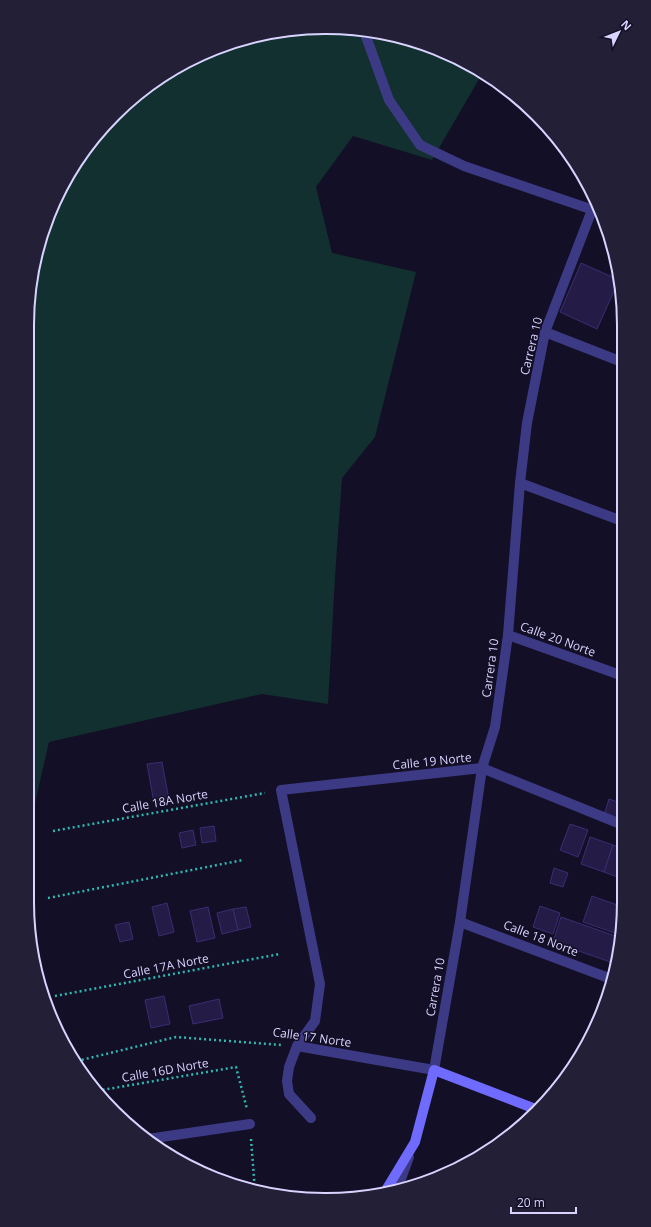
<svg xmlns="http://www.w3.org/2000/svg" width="651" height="1227" font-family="'Open Sans',sans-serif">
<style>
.green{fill:#12302f}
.building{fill:#241b47;stroke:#3b2d73}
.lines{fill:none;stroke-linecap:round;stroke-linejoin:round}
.path{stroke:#2fb8b0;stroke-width:2.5;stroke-dasharray:2 3;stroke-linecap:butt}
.street{stroke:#3d3a85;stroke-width:10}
.secondary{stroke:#6f6bff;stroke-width:10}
.labels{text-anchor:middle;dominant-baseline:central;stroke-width:3;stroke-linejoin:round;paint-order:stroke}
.street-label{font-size:12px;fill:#d9d4ff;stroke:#130f26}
.rim{fill:none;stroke:#d9d4ff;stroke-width:2}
</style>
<rect width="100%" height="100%" fill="#130f26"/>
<polygon class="green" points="345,28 403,37 458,58 482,74 432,160 353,136 316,187 332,253 416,272 375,437 342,478 335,577 328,704 262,694 49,742 27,838 28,306 37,248 58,193 89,144 129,101 176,67 230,43 287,30"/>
<g class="building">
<polygon points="581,263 619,280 597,329 560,312"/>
<polygon points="162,762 169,800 154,803 147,764"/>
<polygon points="609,799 623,804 623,822 604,815"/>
<polygon points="570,824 588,830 578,857 560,850"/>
<polygon points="214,826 216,841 202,843 200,828"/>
<polygon points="193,830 196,845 182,848 179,833"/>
<polygon points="590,837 613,845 604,872 581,864"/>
<polygon points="613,845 623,849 623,879 604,872"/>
<polygon points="554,868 568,873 563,887 550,883"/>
<polygon points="592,896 623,907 623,921 621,935 583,922"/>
<polygon points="167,903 174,932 159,936 152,907"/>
<polygon points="540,906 560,913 553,934 533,927"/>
<polygon points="208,907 215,938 197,942 190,911"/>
<polygon points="246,907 251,927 238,930 233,909"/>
<polygon points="233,909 238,930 222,934 217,913"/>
<polygon points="561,917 621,938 616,964 553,942"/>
<polygon points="129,922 133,939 120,942 115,925"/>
<polygon points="164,996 170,1024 151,1028 145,1000"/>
<polygon points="219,999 223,1018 193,1024 189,1006"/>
</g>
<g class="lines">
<g class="path">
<polyline points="53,831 265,793"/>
<polyline points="48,898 243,860"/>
<polyline points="55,996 280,954"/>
<polyline points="77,1061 176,1037 281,1045"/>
<polyline points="98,1092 102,1090 236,1067 247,1109"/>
<polyline points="251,1139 255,1191"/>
</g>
<g class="street">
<polyline points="364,31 389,100 420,145 464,166 602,213"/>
<polyline points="545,332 622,362"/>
<polyline points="520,483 622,521"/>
<polyline points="508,635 623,676"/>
<polyline points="460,922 614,980"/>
<polyline points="297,1046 434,1070 460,922 482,768 495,727 508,635 520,483 527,423 545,332 592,210 597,203"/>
<polyline points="311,1118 289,1094 287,1081 289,1067 297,1046 315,1021 320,984 281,790 482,768 623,825"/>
<polyline points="148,1139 250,1124"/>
<polyline points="398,1187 409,1157"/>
</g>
<polyline class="secondary" points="386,1190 415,1142 434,1070 538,1110"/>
</g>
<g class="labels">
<g class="street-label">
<text transform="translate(531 346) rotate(-76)">Carrera 10</text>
<text transform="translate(558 639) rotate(20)">Calle 20 Norte</text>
<text transform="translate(490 668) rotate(-82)">Carrera 10</text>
<text transform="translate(432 761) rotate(-6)">Calle 19 Norte</text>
<text transform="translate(165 801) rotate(-10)">Calle 18A Norte</text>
<text transform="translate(541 938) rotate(21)">Calle 18 Norte</text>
<text transform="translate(166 966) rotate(-11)">Calle 17A Norte</text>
<text transform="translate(435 987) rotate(-80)">Carrera 10</text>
<text transform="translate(312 1037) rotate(8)">Calle 17 Norte</text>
<text transform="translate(165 1070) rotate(-10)">Calle 16D Norte</text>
</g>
</g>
<path d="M0 0H651V1227H0ZM325 34H326A291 291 0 0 1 617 325V902A291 291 0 0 1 326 1193H325A291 291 0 0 1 34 902V325A291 291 0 0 1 325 34Z" fill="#231f37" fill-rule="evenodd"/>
<path class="rim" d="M325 34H326A291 291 0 0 1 617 325V902A291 291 0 0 1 326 1193H325A291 291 0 0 1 34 902V325A291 291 0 0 1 325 34Z"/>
<g transform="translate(619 32) rotate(47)" stroke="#130f26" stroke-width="3" paint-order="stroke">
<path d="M0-3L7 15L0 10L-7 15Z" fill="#d9d4ff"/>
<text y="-6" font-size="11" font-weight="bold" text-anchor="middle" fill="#d9d4ff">N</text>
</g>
<path d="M511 1207v6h65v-6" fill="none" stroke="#d9d4ff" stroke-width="2"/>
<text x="517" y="1207" font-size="12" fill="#d9d4ff" stroke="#130f26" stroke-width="3" paint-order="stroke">20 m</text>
</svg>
